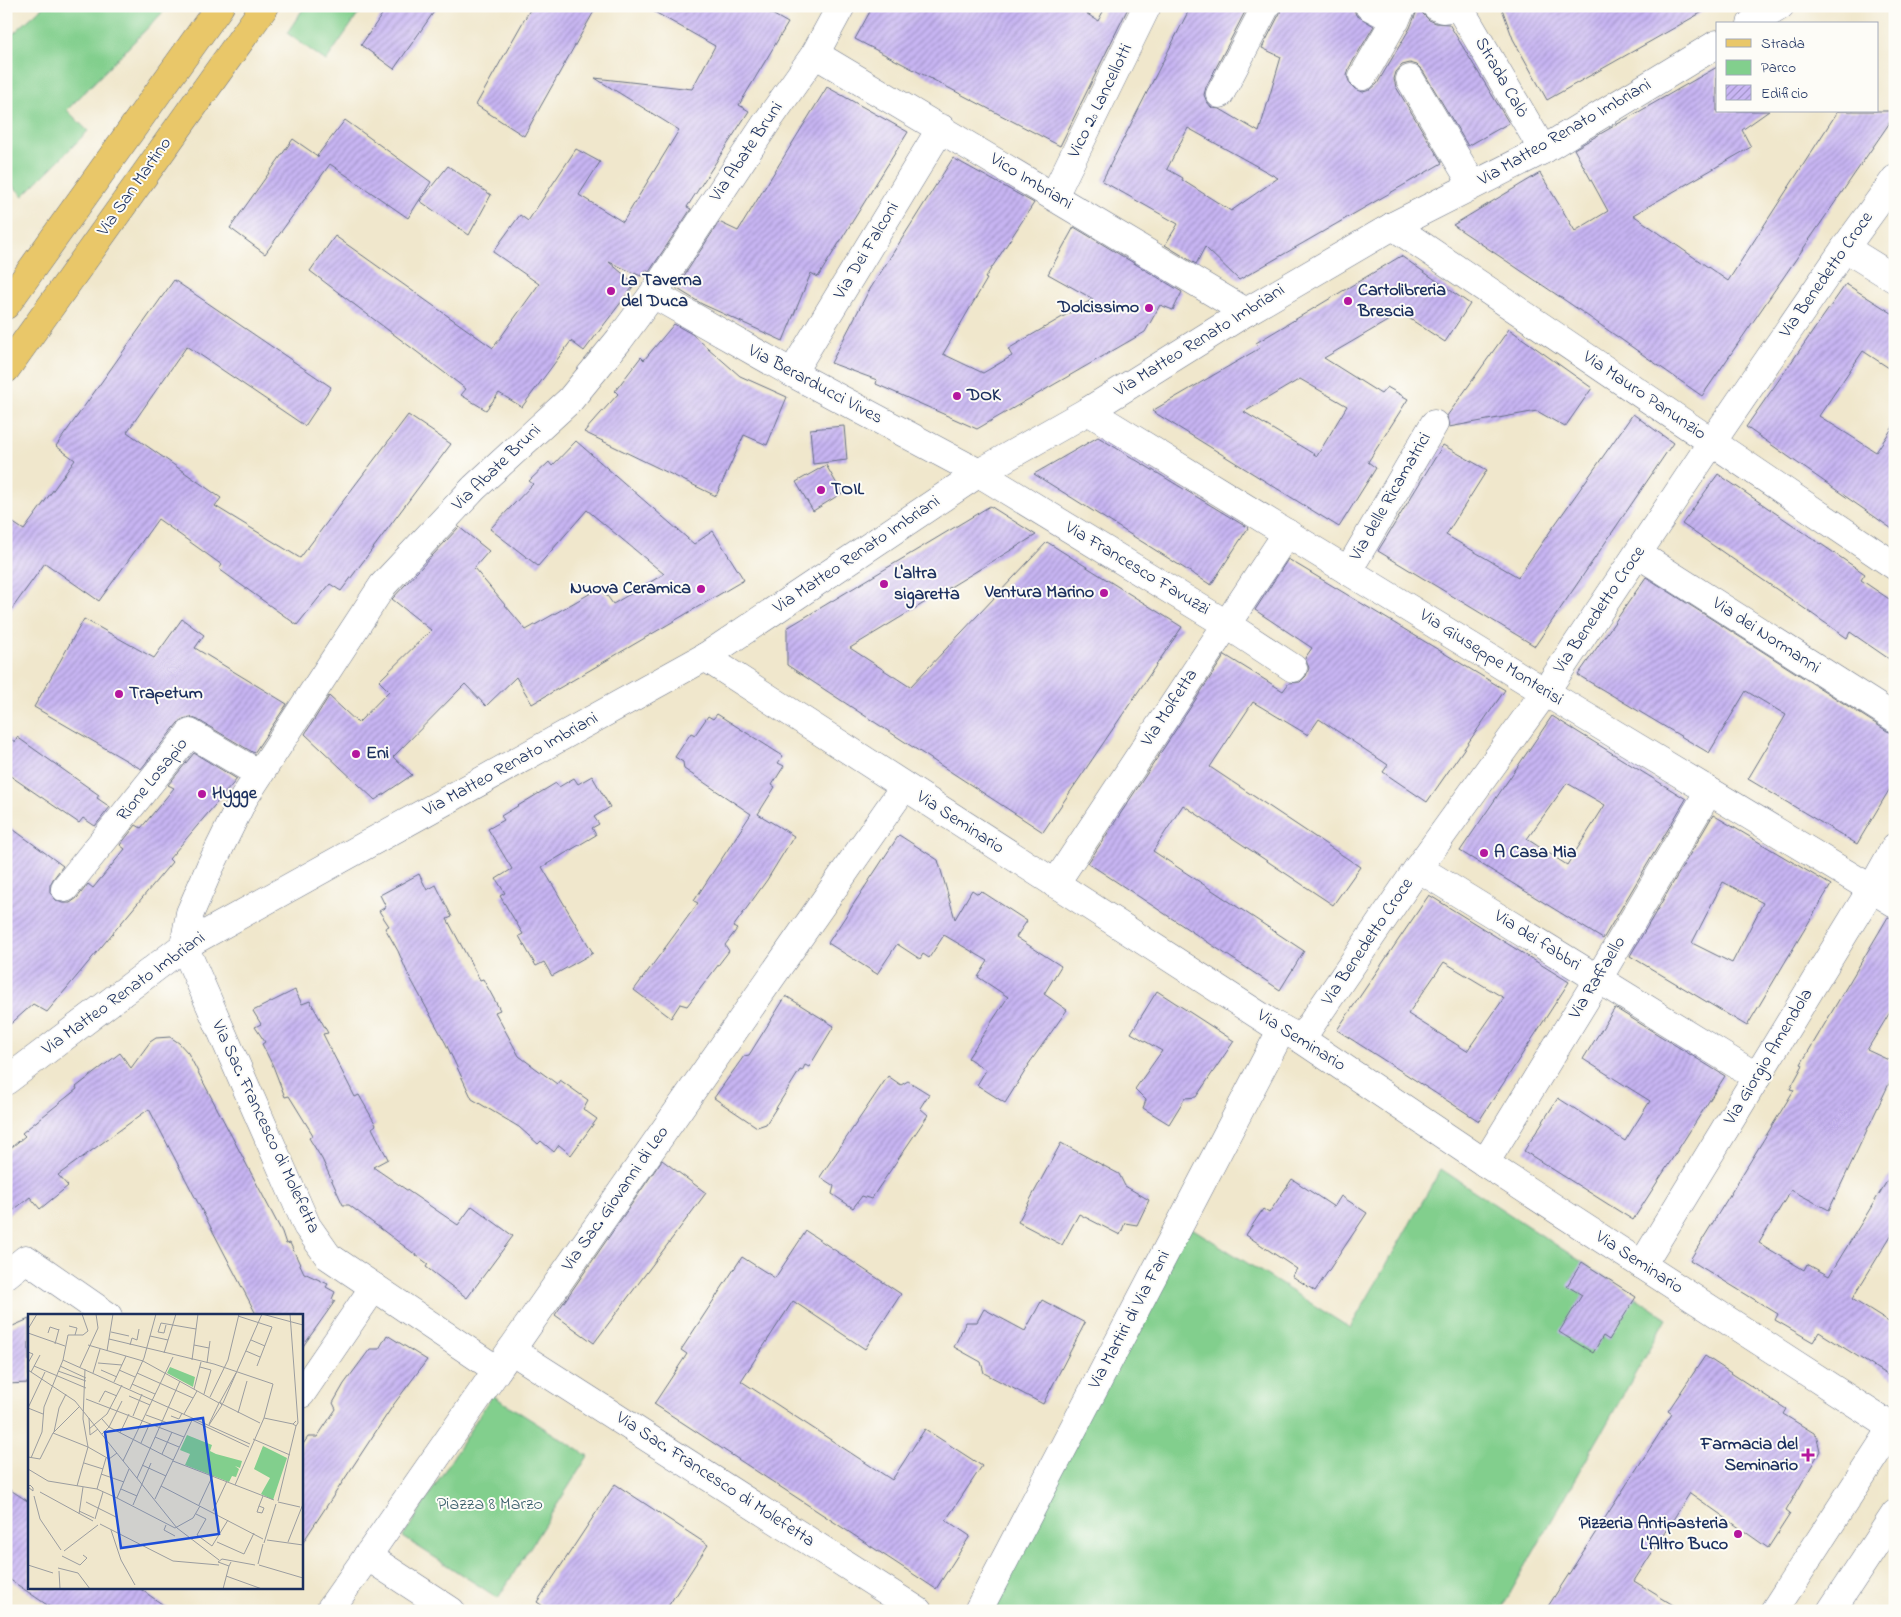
<svg xmlns="http://www.w3.org/2000/svg" width="1901" height="1617" font-family="'Indie Flower',sans-serif">
<style>
.green{fill:#82cf8d;stroke:#4e7f76}
.building{fill:url(#building-hatch);fill-rule:evenodd}
.lines{fill:none;stroke-linecap:round;stroke-linejoin:round}
.minor-casing{stroke:#666f84;stroke-width:29}
.major-casing{stroke:#666f84;stroke-width:29}
.minor{stroke:#fff;stroke-width:28}
.major{stroke:#e9c769;stroke-width:28}
.poi-dot{fill:#b5179e;stroke:#fdfcf7;stroke-width:2}
.labels{text-anchor:middle;dominant-baseline:central;stroke-width:4;stroke-linejoin:round;paint-order:stroke}
.street-label{font-size:18px;fill:#1b2f5e;stroke:#fdfcf7}
.poi-label{font-size:18px;font-weight:bold;fill:#1b2f5e;stroke:#fdfcf7;text-anchor:start}
.park-label{font-size:18px;fill:#3a5f6c;stroke:#fdfcf7}
.inset-road{fill:none;stroke:#9b9da0;stroke-width:1}
.view{fill:#1d4ed8;fill-opacity:0.15;stroke:#1d4ed8;stroke-width:2.5}
.inset-edge{fill:none;stroke:#1b2f5e;stroke-width:2.5}
</style>
<defs>
<pattern id="building-hatch" width="6" height="6" patternUnits="userSpaceOnUse" patternTransform="scale(1.25)"><rect width="6" height="6" fill="#c8b5f3"/><path d="M-1 1l2-2M0 6l6-6M5 7l2-2" fill="none" stroke="#a294c8"/></pattern>
</defs>
<rect width="100%" height="100%" fill="#fdfcf7"/>
<filter id="ink" filterUnits="userSpaceOnUse"><feTurbulence type="fractalNoise" baseFrequency=".02" numOctaves="2"/><feDisplacementMap in="SourceGraphic" scale="10" xChannelSelector="R" yChannelSelector="G"/><feConvolveMatrix kernelMatrix="1 2 1 2 8 2 1 2 1" color-interpolation-filters="sRGB"/></filter>
<filter id="wash" filterUnits="userSpaceOnUse"><feTurbulence type="fractalNoise" baseFrequency=".0096" numOctaves="4" result="noise"/><feDisplacementMap in="SourceGraphic" scale="20" xChannelSelector="R" yChannelSelector="G"/><feGaussianBlur stdDeviation="1.12" result="paint"/><feColorMatrix in="noise" values="0 0 0 0 0 0 0 0 0 0 0 0 0 0 0 0 0 1.4 0 .05"/><feComposite in="paint" operator="in"/></filter>
<g filter="url(#wash)">
<rect width="100%" height="100%" fill="#f0e7cc"/>
<g class="green">
<polygon points="44,6 169,6 67,110 88,131 23,196 6,179 6,40"/>
<polygon points="305,6 364,6 326,61 287,33"/>
<polygon points="1441,1169 1667,1318 1500,1611 979,1611 1184,1223 1350,1328"/>
<polygon points="492,1395 588,1456 498,1598 403,1537"/>
</g>
<g id="blocks">
<g class="building">
<polygon points="388,6 438,6 394,69 361,45"/>
<polygon points="532,6 597,6 524,136 476,105"/>
<polygon points="644,6 758,6 788,23 739,105 749,111 687,207 691,209 649,272 646,270 641,276 609,262 635,284 584,351 571,341 522,407 499,393 486,410 461,395 466,389 310,271 335,236 493,348 539,284 493,252 520,215 528,221 576,149 600,162 579,195 623,222 679,130 595,78 692,89 715,46"/>
<polygon points="873,6 1075,6 1098,21 1106,6 1129,6 1060,146 855,39"/>
<path d="M1191 6H1248L1206 87 1204 95 1207 102 1212 108 1220 109 1259 132 1281 57 1262 48 1280 13 1281 6H1353L1356 15 1374 26 1349 68 1347 76 1350 84 1355 89 1363 92 1370 90 1377 84 1410 28 1419 6H1420L1423 14 1429 20 1436 23 1449 24 1509 123 1468 146 1423 71 1417 65 1410 63 1402 65 1396 72 1394 79 1396 87 1442 163 1239 280 1205 247 1196 264 1165 245 1178 224 1102 181ZM1188 128 1278 178 1231 211 1182 180 1183 178 1167 169Z"/>
<polygon points="1501,6 1713,6 1547,100 1513,39"/>
<polygon points="1717,67 1717,111 1769,111 1742,130 1751,147 1633,215 1728,281 1838,111 1895,111 1895,115 1702,396 1572,305 1453,225 1540,173 1575,231 1608,211 1574,149"/>
<polygon points="827,87 908,132 818,277 811,273 783,341 702,304 676,288 719,222 738,231"/>
<polygon points="345,120 431,182 408,218 330,164 265,254 230,228 293,139 319,157 317,156"/>
<polygon points="953,158 1034,203 985,278 987,279 943,354 983,373 1012,356 1008,349 1093,299 1048,274 1074,227 1182,292 1173,310 1160,305 1145,332 977,429 876,384 877,380 831,363 867,294"/>
<polygon points="448,166 491,195 469,235 420,201"/>
<path d="M1401 256 1470 304 1445 342 1401 313 1324 358 1381 394 1387 387 1408 399 1368 462 1376 468 1339 527 1152 411 1260 348 1256 343ZM1300 379 1347 406 1317 456 1244 412Z"/>
<polygon points="174,280 331,387 305,426 187,346 127,432 221,498 215,506 300,558 408,415 451,444 341,591 330,584 297,625 219,569 222,565 158,519 99,601 45,563 6,617 6,518 24,530 75,460 56,446"/>
<polygon points="1846,284 1895,315 1895,372 1863,351 1819,416 1876,452 1895,424 1895,531 1746,427"/>
<polygon points="674,324 692,334 740,376 787,397 767,445 744,435 716,496 584,432 618,394 615,391 641,357 644,360"/>
<polygon points="1509,329 1592,388 1565,427 1537,411 1449,427 1447,416"/>
<polygon points="1633,414 1673,443 1535,646 1378,551 1443,445 1487,470 1446,535 1518,577"/>
<polygon points="844,426 847,460 813,464 810,429"/>
<polygon points="1098,437 1248,528 1211,585 1034,474"/>
<polygon points="576,441 694,544 713,531 744,580 532,704 516,677 486,706 465,684 393,757 412,775 375,800 305,734 329,696 358,723 389,691 379,681 431,630 392,599 459,527 489,551 474,568 526,630 598,589 608,597 613,604 664,574 587,510 538,566 490,529 533,484 529,481 549,462 552,466"/>
<polygon points="826,465 842,493 813,511 796,482"/>
<polygon points="1718,474 1865,574 1861,580 1895,603 1895,663 1850,632 1847,638 1682,524"/>
<polygon points="990,506 1036,535 850,648 910,687 1047,542 1182,627 1043,832 787,665 787,628"/>
<polygon points="1288,559 1505,690 1427,802 1383,772 1388,765 1319,719 1308,735 1253,702 1210,767 1360,867 1333,905 1183,805 1153,851 1304,951 1280,990 1088,863 1225,655 1283,691 1289,683 1300,682 1306,676 1309,668 1305,658 1312,648 1255,610"/>
<polygon points="1646,577 1887,731 1895,734 1895,780 1857,844 1748,779 1786,715 1746,691 1709,753 1578,675"/>
<polygon points="84,619 154,658 182,619 204,635 195,648 287,704 254,753 198,720 190,717 183,719 178,723 141,769 34,707"/>
<polygon points="717,714 783,756 778,763 784,766 772,785 775,787 758,814 794,836 767,880 733,927 737,929 725,945 729,951 687,1006 680,1004 671,1018 634,990 698,903 694,901 751,814 684,769 683,762 675,757 691,733 695,735 708,716 713,719"/>
<path d="M1552 716 1686 799 1603 939 1460 851ZM1567 783 1605 805 1567 865 1527 839Z"/>
<polygon points="6,736 15,742 17,737 99,795 97,798 110,807 95,826 83,818 79,823 6,773"/>
<polygon points="194,753 237,779 169,859 172,862 47,1012 33,1004 6,1028 6,824 63,866 53,879 50,885 50,893 56,900 62,903 70,903 77,898 88,884 93,888 125,849 120,845 136,825 141,828 174,788 168,785"/>
<polygon points="592,776 610,807 594,817 599,824 592,828 596,835 542,867 593,953 552,976 544,962 536,966 519,936 523,934 500,896 505,893 496,879 512,869 488,829 504,820 501,816 556,783 559,787 574,778 578,784"/>
<path d="M1713 815 1831 885 1747 1026 1630 956ZM1723 882 1763 903 1732 963 1692 943Z"/>
<polygon points="899,835 938,860 955,919 972,890 978,894 981,891 1027,921 1016,937 1061,966 1044,994 1067,1010 1028,1065 1029,1065 1005,1103 977,1085 986,1070 968,1058 1008,997 978,977 988,961 944,935 929,958 923,954 920,959 897,944 877,974 828,943"/>
<polygon points="419,874 427,890 436,885 452,917 447,919 480,980 483,979 500,1010 495,1012 519,1056 557,1084 560,1080 588,1100 583,1109 597,1119 571,1155 559,1145 554,1152 541,1141 538,1144 519,1127 472,1099 446,1044 407,972 398,951 385,928 389,926 379,911 386,907 380,895"/>
<path d="M1429 895 1569 982 1479 1121 1337 1030ZM1444 962 1504 998 1467 1051 1408 1014Z"/>
<polygon points="1888,917 1895,919 1895,1004 1867,1050 1895,1063 1895,1071 1829,1210 1791,1190 1759,1243 1804,1270 1807,1264 1829,1276 1895,1168 1895,1229 1852,1299 1895,1326 1895,1380 1819,1332 1813,1342 1775,1320 1778,1314 1690,1260 1794,1090 1790,1089 1803,1065 1801,1064"/>
<polygon points="295,990 302,1004 310,1001 328,1033 323,1034 355,1097 359,1095 376,1125 372,1128 388,1159 373,1167 458,1225 472,1206 513,1236 467,1298 426,1267 428,1264 349,1205 343,1205 322,1159 309,1138 313,1135 289,1096 285,1097 273,1066 262,1044 265,1042 255,1027 261,1024 253,1011"/>
<polygon points="1157,991 1234,1041 1196,1097 1185,1098 1169,1124 1143,1108 1146,1100 1135,1089 1162,1051 1131,1033"/>
<polygon points="786,996 834,1026 809,1067 805,1065 802,1071 800,1070 766,1124 757,1127 714,1098 744,1056 749,1055"/>
<polygon points="1615,1008 1725,1076 1633,1220 1524,1151 1558,1098 1625,1141 1650,1101 1583,1059"/>
<polygon points="170,1037 179,1043 188,1053 282,1232 286,1244 290,1243 304,1273 328,1284 326,1287 335,1292 332,1299 335,1301 301,1349 301,1316 257,1316 149,1109 58,1175 68,1186 40,1209 30,1197 6,1216 6,1152 25,1136 22,1133 77,1089 76,1087 120,1053 131,1068 150,1042 156,1038"/>
<polygon points="888,1076 901,1085 908,1081 929,1094 920,1108 928,1115 871,1199 862,1196 853,1208 832,1194 834,1186 820,1177"/>
<polygon points="1061,1143 1119,1174 1125,1186 1149,1200 1137,1225 1125,1223 1120,1235 1079,1214 1062,1245 1018,1222"/>
<polygon points="662,1160 706,1193 594,1343 555,1315"/>
<polygon points="1292,1179 1334,1207 1341,1196 1367,1213 1315,1291 1292,1276 1297,1269 1246,1235 1263,1209 1269,1213"/>
<polygon points="806,1231 901,1294 865,1349 793,1301 741,1381 892,1480 925,1429 982,1466 946,1520 970,1536 936,1589 654,1404 687,1354 681,1350 742,1257 775,1278"/>
<polygon points="1582,1262 1636,1297 1609,1340 1603,1336 1593,1353 1559,1332 1582,1295 1567,1286"/>
<polygon points="1042,1300 1085,1323 1043,1404 984,1373 981,1362 954,1347 966,1322 977,1322 984,1309 1025,1331"/>
<polygon points="29,1319 29,1383 6,1384 6,1329"/>
<polygon points="387,1335 427,1360 394,1404 301,1545 301,1447 308,1437 317,1437 336,1409 333,1403 344,1384 370,1349 379,1349"/>
<polygon points="1705,1356 1786,1409 1783,1414 1814,1433 1817,1438 1820,1451 1786,1511 1790,1514 1768,1548 1690,1493 1634,1581 1683,1611 1545,1611 1672,1414 1668,1411"/>
<polygon points="615,1484 708,1545 665,1611 550,1611 537,1602"/>
<polygon points="6,1487 29,1502 29,1588 139,1588 172,1611 56,1611 6,1577"/>
</g>
</g>
</g>
<g filter="url(#ink)">
<use href="#blocks" fill-opacity="0" stroke="#666f84" stroke-width="1"/>
<g class="lines">
<g class="minor-casing">
<g id="minor">
<polyline points="1369,6 1396,20"/>
<polyline points="1436,6 1442,9 1459,7"/>
<polyline points="1459,7 1543,150"/>
<polyline points="1751,24 1780,6"/>
<polyline points="815,54 1246,312"/>
<polyline points="1363,76 1403,6"/>
<polyline points="1410,79 1473,185"/>
<polyline points="1220,94 1266,6"/>
<polyline points="1054,196 1147,6"/>
<polyline points="1393,226 1895,566"/>
<polyline points="1845,248 1895,279"/>
<polyline points="653,294 792,373 979,473 1226,624 1293,668"/>
<polyline points="792,373 941,128"/>
<polyline points="1088,411 1545,692 1895,903"/>
<polyline points="1638,554 1895,718"/>
<polyline points="1348,571 1434,424"/>
<polyline points="705,657 1274,1025 1301,1039 1485,1163 1895,1429"/>
<polyline points="1418,868 1757,1077"/>
<polyline points="1055,884 1287,533"/>
<polyline points="65,888 190,733 259,774"/>
<polyline points="1301,1039 1418,868 1545,692 1712,442 1845,248 1895,179"/>
<polyline points="6,1081 184,946 705,657 979,473 1088,411 1246,312 1393,226 1543,150 1717,44"/>
<polyline points="1485,1163 1598,979 1709,791"/>
<polyline points="1642,1265 1872,888 1895,847"/>
<polyline points="6,1275 26,1259 108,1316"/>
<polyline points="511,1350 918,1611"/>
<polyline points="497,1370 328,1256 307,1226 184,946 190,913 210,867 244,798 383,585 474,488 570,400 619,340 653,294 767,122 815,54 841,6"/>
<polyline points="301,1394 374,1287"/>
<polyline points="367,1556 451,1611"/>
<polyline points="329,1611 904,787"/>
<polyline points="978,1611 1282,1029"/>
<polyline points="1774,1611 1893,1427"/>
<polyline points="1831,1611 1895,1514"/>
</g>
</g>
<g class="major-casing">
<g id="major">
<polyline points="6,305 220,6"/>
<polyline points="6,369 265,6"/>
</g>
</g>
<use href="#minor" class="minor"/>
<use href="#major" class="major"/>
</g>
</g>
<g class="poi-dot">
<circle cx="611" cy="291" r="5"/>
<circle cx="1348" cy="301" r="5"/>
<circle cx="1149" cy="308" r="5"/>
<circle cx="957" cy="396" r="5"/>
<circle cx="821" cy="490" r="5"/>
<circle cx="884" cy="584" r="5"/>
<circle cx="701" cy="589" r="5"/>
<circle cx="1104" cy="593" r="5"/>
<circle cx="119" cy="694" r="5"/>
<circle cx="356" cy="754" r="5"/>
<circle cx="202" cy="794" r="5"/>
<circle cx="1484" cy="853" r="5"/>
<path d="M1805.5 1447.5h5v5h5v5h-5v5h-5v-5h-5v-5h5z"/>
<circle cx="1738" cy="1534" r="5"/>
</g>
<g class="labels">
<g class="street-label">
<text transform="translate(1501 78) rotate(60)">Strada Calò</text>
<text transform="translate(1101 101) rotate(-64)">Vico 2º Lancellotti</text>
<text transform="translate(1565 133) rotate(-30)">Via Matteo Renato Imbriani</text>
<text transform="translate(747 152) rotate(-56)">Via Abate Bruni</text>
<text transform="translate(1031 182) rotate(31)">Vico Imbriani</text>
<text transform="translate(135 187) rotate(-55)">Via San Martino</text>
<text transform="translate(867 251) rotate(-59)">Via Dei Falconi</text>
<text transform="translate(1827 275) rotate(-55)">Via Benedetto Croce</text>
<text transform="translate(1200 341) rotate(-32)">Via Matteo Renato Imbriani</text>
<text transform="translate(815 385) rotate(28)">Via Berarducci Vives</text>
<text transform="translate(1644 396) rotate(34)">Via Mauro Panunzio</text>
<text transform="translate(497 468) rotate(-44)">Via Abate Bruni</text>
<text transform="translate(1391 497) rotate(-60)">Via delle Ricamatrici</text>
<text transform="translate(857 555) rotate(-34)">Via Matteo Renato Imbriani</text>
<text transform="translate(1137 569) rotate(31)">Via Francesco Favuzzi</text>
<text transform="translate(1600 610) rotate(-56)">Via Benedetto Croce</text>
<text transform="translate(1766 636) rotate(33)">Via dei Normanni</text>
<text transform="translate(1491 658) rotate(32)">Via Giuseppe Monterisi</text>
<text transform="translate(1170 708) rotate(-57)">Via Molfetta</text>
<text transform="translate(511 765) rotate(-29)">Via Matteo Renato Imbriani</text>
<text transform="translate(153 780) rotate(-51)">Rione Losapio</text>
<text transform="translate(960 823) rotate(33)">Via Seminario</text>
<text transform="translate(1537 941) rotate(32)">Via dei fabbri</text>
<text transform="translate(1368 942) rotate(-56)">Via Benedetto Croce</text>
<text transform="translate(1598 978) rotate(-59)">Via Raffaello</text>
<text transform="translate(124 994) rotate(-36)">Via Matteo Renato Imbriani</text>
<text transform="translate(1301 1041) rotate(32)">Via Seminario</text>
<text transform="translate(1769 1057) rotate(-59)">Via Giorgio Amendola</text>
<text transform="translate(265 1127) rotate(65)">Via Sac. Francesco di Molefetta</text>
<text transform="translate(616 1199) rotate(-55)">Via Sac. Giovanni di Leo</text>
<text transform="translate(1639 1263) rotate(33)">Via Seminario</text>
<text transform="translate(1130 1320) rotate(-62)">Via Martiri di Via Fani</text>
<text transform="translate(715 1480) rotate(33)">Via Sac. Francesco di Molefetta</text>
</g>
<g class="poi-label">
<text x="621" y="281">La Taverna<tspan x="621" dy="21">del Duca</tspan></text>
<text x="1358" y="291">Cartolibreria<tspan x="1358" dy="21">Brescia</tspan></text>
<text x="1139" y="308" text-anchor="end">Dolcissimo</text>
<text x="967" y="396">DOK</text>
<text x="831" y="490">TOIL</text>
<text x="894" y="574">L'altra<tspan x="894" dy="21">sigaretta</tspan></text>
<text x="691" y="589" text-anchor="end">Nuova Ceramica</text>
<text x="1094" y="593" text-anchor="end">Ventura Marino</text>
<text x="129" y="694">Trapetum</text>
<text x="366" y="754">Eni</text>
<text x="212" y="794">Hygge</text>
<text x="1494" y="853">A Casa Mia</text>
<text x="1798" y="1445" text-anchor="end">Farmacia del<tspan x="1798" dy="21">Seminario</tspan></text>
<text x="1728" y="1524" text-anchor="end">Pizzeria Antipasteria<tspan x="1728" dy="21">L'Altro Buco</tspan></text>
</g>
<g class="park-label">
<text x="490" y="1505">Piazza 8 Marzo</text>
</g>
</g>
<g transform="translate(28 1314)">
<rect width="275" height="275" fill="#f0e7cc"/>
<path d="M142 53 167 63 165 73 139 59ZM159 121 184 131 182 137 188 140 214 147 212 154 207 152 211 155 208 163 204 162 201 168 157 151 162 140 152 136ZM235 132 259 144 245 186 233 180 242 164 226 155Z" fill="#82cf8d"/>
<path class="inset-road" d="M234 0 275 11M262 0 270 109 268 112 265 110 268 107M210 2 244 13 229 52M138 11 136 19 130 18 133 9 168 15M41 12 49 14 47 21M0 15 9 0M83 18 101 22M0 19 37 32M20 19 22 13 31 16M122 22 140 26M81 25 186 50 245 70 236 104 207 171M223 26 237 32M27 30 31 15M60 31 115 47 191 89M102 31 104 24 109 26 111 15M166 31 181 34M79 37 85 0M218 37 232 43M0 38 5 40 0 49M136 39 148 0M35 46 222 130M164 46 170 0M70 49 94 51M179 49 182 27M6 52 58 74M32 52 58 64M52 53 70 14 68 0M172 53 183 56 176 80M57 55 55 105 60 133 81 145 89 139M0 56 47 87 149 214 191 246M73 56 89 63M91 56 107 63M30 57 58 67M3 58 12 41M65 59 72 35M109 59 165 84M86 68 98 42M104 70 127 80M102 75 116 44 128 0M166 75 173 48M101 82 122 91M182 83 200 46 211 0M58 85 156 123M71 88 77 77 89 82M192 88 208 59M195 89 234 0M194 90 232 109M0 94 17 58M0 94 15 100M210 99 219 67M156 100 169 77M118 101 140 109M105 102 114 80M143 102 151 105 154 99M61 104 62 121 70 115M236 104 265 110M74 105 81 113 145 146M164 106 221 133M181 110 191 89M181 111 194 91 191 88 195 90M61 115 79 100 94 71M26 118 31 94 38 80M25 119 60 133 49 172M92 119 101 100M74 120 81 113 94 87M127 123 151 133M225 125 262 141M113 129 122 109M134 140 144 118M0 143 12 145 25 119 51 93M3 144 14 118 16 93 35 46 40 21H55L60 17 54 0M95 147 145 43M145 147 246 186M56 149 75 155M114 151 138 162M0 155 20 167 69 175 89 184 147 214 165 204 172 192M73 160 96 168M109 164 152 67M2 171 5 174V177L0 173ZM133 172 235 225M69 175 78 144M93 175 109 182M12 178 65 207M6 182 12 205 33 236M89 184 101 155M127 185 165 104M250 187 268 112M58 188 88 203M250 188 272 193M105 191 123 149M171 191 185 161M231 192 236 194 234 199 229 198 231 192 235 182M51 197 66 204M185 197 199 167M51 200 55 173M168 200 178 205 169 221 184 232 200 206M67 205 75 178M72 210 145 247 191 251M138 211 136 216 147 222M83 216 93 246 107 271M239 226 275 231M189 228 216 240 226 219M260 228 275 190M236 229 248 190M36 237 70 211M34 242 52 251 59 244 55 241M203 248 201 252 190 248 194 245 227 251M230 250 235 230M0 251 25 259M231 251 275 264M30 254 50 259 62 275M31 257 32 275M198 262 234 275M195 275 201 252"/>
<path class="view" d="M175 104 191 220 93 234 77 118Z"/>
<rect width="275" height="275" class="inset-edge"/>
</g>
<rect width="1901" height="1617" fill="none" stroke="#fdfcf7" stroke-width="25"/>
<rect x="1716" y="22" width="162" height="90" fill="#fdfcf7" stroke="#a3aaba"/>
<rect x="1726" y="39" width="25" height="8" fill="#e9c769" stroke="#a3aaba"/>
<text x="1761" y="48" font-size="15" fill="#1b2f5e">Strada</text>
<rect x="1726" y="60" width="25" height="15" fill="#82cf8d" stroke="#a3aaba"/>
<text x="1761" y="72" font-size="15" fill="#1b2f5e">Parco</text>
<rect x="1726" y="85" width="25" height="15" fill="url(#building-hatch)" stroke="#a3aaba"/>
<text x="1761" y="98" font-size="15" fill="#1b2f5e">Edificio</text>
</svg>
